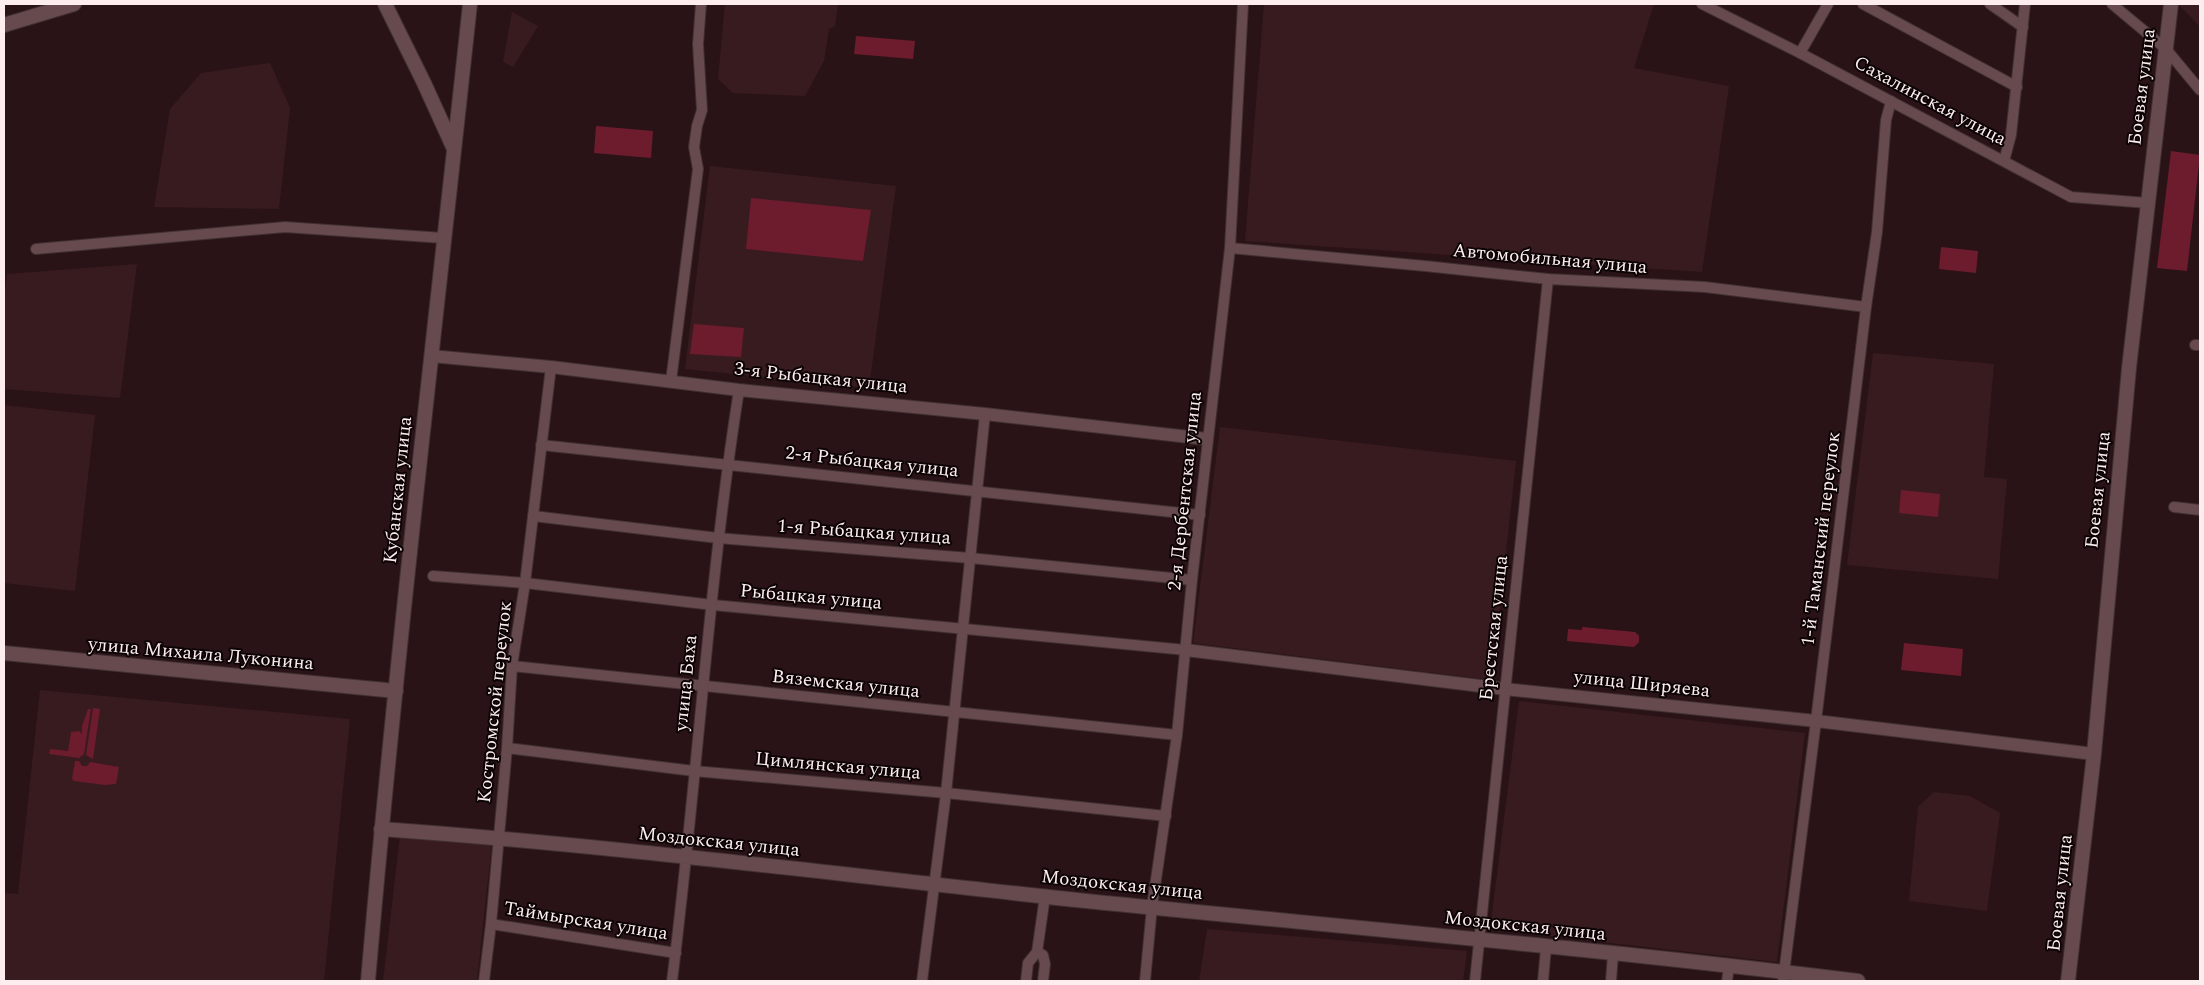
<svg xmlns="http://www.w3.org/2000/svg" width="2204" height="985" font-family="Spectral,serif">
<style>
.built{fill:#381b1f}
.green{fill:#6c1c2d}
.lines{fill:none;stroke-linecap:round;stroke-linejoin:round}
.minor-casing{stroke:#403032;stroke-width:12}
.tertiary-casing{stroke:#403032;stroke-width:14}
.secondary-casing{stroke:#403032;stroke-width:16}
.minor{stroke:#664a4d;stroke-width:10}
.tertiary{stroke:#664a4d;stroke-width:12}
.secondary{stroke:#664a4d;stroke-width:14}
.labels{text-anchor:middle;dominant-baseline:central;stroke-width:4;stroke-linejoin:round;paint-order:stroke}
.street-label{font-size:19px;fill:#feedee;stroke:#0c0404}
</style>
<rect width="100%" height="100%" fill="#2a1316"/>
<g class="built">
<polygon points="725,4 838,4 835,26 829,29 824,61 805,96 733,93 718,79"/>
<polygon points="1264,4 1654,4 1634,68 1729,86 1702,272 1245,241"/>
<polygon points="2178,4 2200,4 2200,27 2190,16"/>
<polygon points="512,12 538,26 513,67 503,62"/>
<polygon points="270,63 290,108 279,209 154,207 170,109 201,73"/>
<polygon points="710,166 896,186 869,388 685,369"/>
<polygon points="137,264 120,398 4,389 4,300 7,274"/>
<polygon points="1873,353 1994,364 1984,477 2007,479 1998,579 1847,565"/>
<polygon points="4,405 95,415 75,591 4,583"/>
<polygon points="1220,427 1516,461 1492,680 1193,643"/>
<polygon points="40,690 350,719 324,981 4,981 4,893 18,894"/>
<polygon points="1519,701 1805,733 1777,962 1490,929"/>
<polygon points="1934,792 1970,796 2000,813 1987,911 1909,901 1918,807"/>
<polygon points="400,836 492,842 477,981 383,981"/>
<polygon points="1207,929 1467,951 1463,981 1199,981"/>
</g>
<g class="green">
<polygon points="856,36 915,41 913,59 854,54"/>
<polygon points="596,126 653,131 651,158 594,153"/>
<polygon points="2171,151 2200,155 2187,271 2157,268"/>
<polygon points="751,198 871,210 863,261 746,249"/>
<polygon points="1941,247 1978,251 1976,273 1939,269"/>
<polygon points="694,324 744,328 741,357 690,354"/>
<polygon points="1901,490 1940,494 1938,517 1899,513"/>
<polygon points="1582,627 1635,632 1639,636 1639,642 1634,647 1567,641 1568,629 1582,630"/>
<polygon points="1904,643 1963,649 1961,676 1901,670"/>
<polygon points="93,708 100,709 93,759 86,755"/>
<polygon points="88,709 91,709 84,754 79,758 49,754 50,749 68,751 71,732 79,731 82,734 82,726"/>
<polygon points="75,761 79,761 82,766 87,766 90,762 119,767 116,784 105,785 74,781 72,779"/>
</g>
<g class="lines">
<g class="minor-casing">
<g id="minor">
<polyline points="1702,4 1800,53 2071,197 2148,203"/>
<polyline points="1863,4 2017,87"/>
<polyline points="1990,4 2023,27"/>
<polyline points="2112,4 2166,49 2200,90"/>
<polyline points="1800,53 1828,4"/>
<polyline points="2004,161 2011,135 2025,4"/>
<polyline points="1230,248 1425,266 1548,279 1705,287 1866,307"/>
<polyline points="36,249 285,227 443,238"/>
<polyline points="2195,345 2200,345"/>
<polyline points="671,381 698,169 694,147 697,126 702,110 698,44 701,4"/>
<polyline points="541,445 1200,515"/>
<polyline points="2174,507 2200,510"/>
<polyline points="533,516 718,538 970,558 1192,580"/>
<polyline points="433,576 525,583 713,605 1186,650"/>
<polyline points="512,666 1177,735"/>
<polyline points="507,748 694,771 946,793 1166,816"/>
<polyline points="491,924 676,953"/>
<polyline points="484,981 491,924 507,748 512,666 525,583 551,367"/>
<path d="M672 981C697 784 708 586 739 390"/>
<polyline points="922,981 946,793 985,414"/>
<polyline points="1026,981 1028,963 1037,952"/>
<polyline points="1043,981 1045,964 1043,955 1037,952 1045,896"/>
<polyline points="1145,981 1152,907 1177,735 1192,580 1230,248 1243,4"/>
<polyline points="1475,981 1548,279"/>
<polyline points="1543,981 1546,948"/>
<polyline points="1611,981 1613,954"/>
<polyline points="1727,981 1729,966"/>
<polyline points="1783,981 1816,721 1866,307 1877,232 1886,120 1891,101"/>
</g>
</g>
<g class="tertiary-casing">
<g id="tertiary">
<polyline points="431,356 551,367 739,390 985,414 1207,439"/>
<polyline points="1186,650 1505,689 1816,721 2094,754"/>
</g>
</g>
<g class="secondary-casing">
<g id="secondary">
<polyline points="385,4 424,83 454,149"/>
<polyline points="4,25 74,4"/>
<polyline points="4,653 396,691"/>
<path d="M381 829C617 846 852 876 1086 901 1344 927 1602 949 1858 981"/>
<path d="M368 981C396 655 435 330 470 4"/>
<polyline points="2068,981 2094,754 2129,368 2171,4"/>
</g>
</g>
<use href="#minor" class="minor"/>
<use href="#tertiary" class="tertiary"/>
<use href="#secondary" class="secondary"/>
</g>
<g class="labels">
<g class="street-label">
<text transform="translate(2142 87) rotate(-83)">Боевая улица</text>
<text transform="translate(1930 101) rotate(28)">Сахалинская улица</text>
<text transform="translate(1550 259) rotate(5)">Автомобильная улица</text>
<text transform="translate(821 378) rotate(6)">3-я Рыбацкая улица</text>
<text transform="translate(872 462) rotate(6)">2-я Рыбацкая улица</text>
<text transform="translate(398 490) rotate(-84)">Кубанская улица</text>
<text transform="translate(2098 490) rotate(-84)">Боевая улица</text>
<text transform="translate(1185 491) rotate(-84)">2-я Дербентская улица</text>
<text transform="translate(864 532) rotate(4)">1-я Рыбацкая улица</text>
<text transform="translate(1821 539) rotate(-83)">1-й Таманский переулок</text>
<text transform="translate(811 597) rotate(5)">Рыбацкая улица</text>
<text transform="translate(1494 628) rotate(-84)">Брестская улица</text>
<text transform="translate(201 654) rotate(5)">улица Михаила Луконина</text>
<text transform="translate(686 683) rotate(-84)">улица Баха</text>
<text transform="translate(846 684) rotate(6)">Вяземская улица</text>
<text transform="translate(1642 684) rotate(6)">улица Ширяева</text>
<text transform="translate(495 702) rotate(-84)">Костромской переулок</text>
<text transform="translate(838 766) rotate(5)">Цимлянская улица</text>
<text transform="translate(719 842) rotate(6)">Моздокская улица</text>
<text transform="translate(1122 885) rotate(6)">Моздокская улица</text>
<text transform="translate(2060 893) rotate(-84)">Боевая улица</text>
<text transform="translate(586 921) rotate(9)">Таймырская улица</text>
<text transform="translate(1525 926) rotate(6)">Моздокская улица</text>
</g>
</g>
<rect width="2204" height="985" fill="none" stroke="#feedee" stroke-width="10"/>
</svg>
